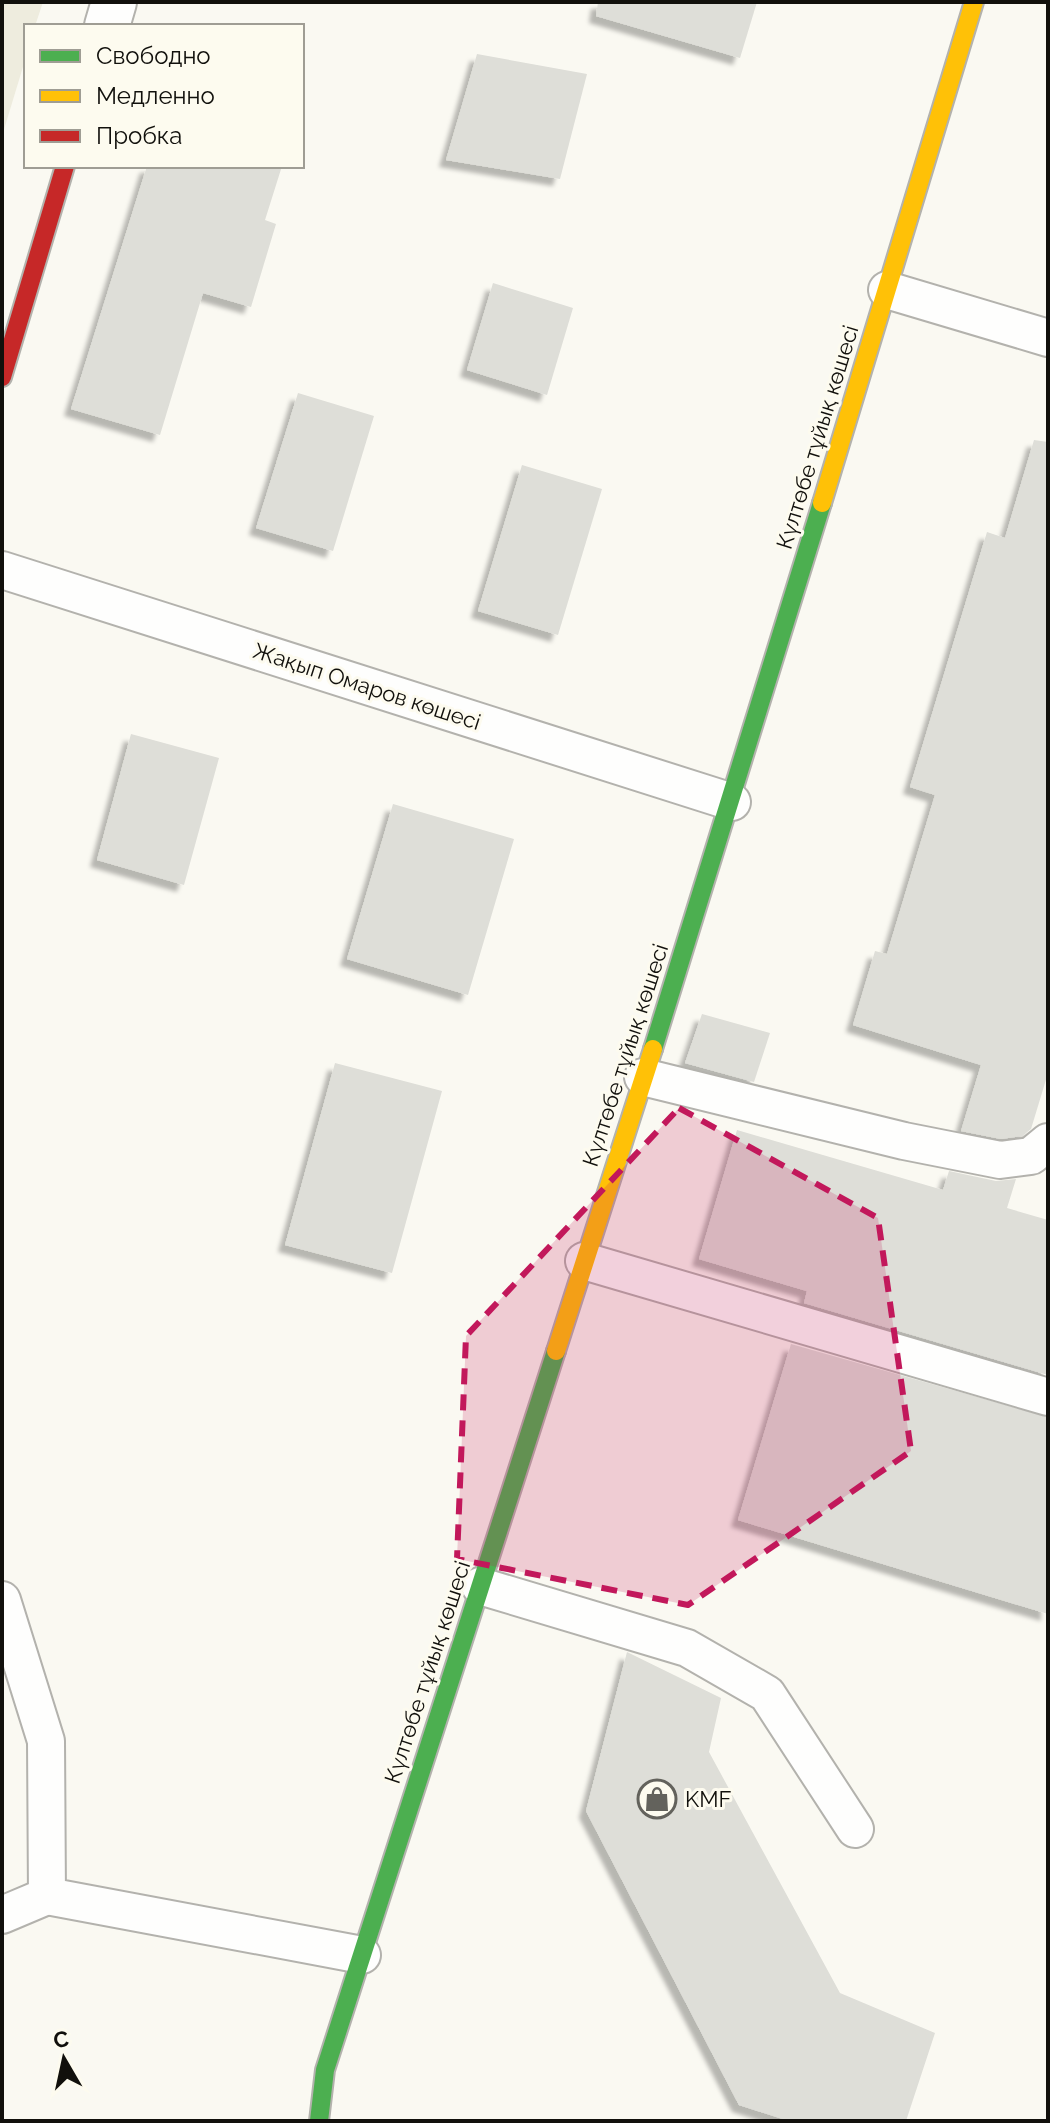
<svg xmlns="http://www.w3.org/2000/svg" width="1050" height="2123" font-family="Raleway,sans-serif">
<style>
.built{fill:#eeecde}
.building{fill:#deded8;filter:url(#shadow)}
.lines{fill:none;stroke-linecap:round;stroke-linejoin:round}
.lane-casing{stroke:#b3b2ad;stroke-width:40}
.street-casing{stroke:#b3b2ad;stroke-width:48}
.fast-casing{stroke:#b3b2ad;stroke-width:22}
.slow-casing{stroke:#b3b2ad;stroke-width:22}
.jam-casing{stroke:#b3b2ad;stroke-width:22}
.lane{stroke:#fefefd;stroke-width:36}
.street{stroke:#fefefd;stroke-width:44}
.fast{stroke:#4caf50;stroke-width:18}
.slow{stroke:#ffc107;stroke-width:18}
.jam{stroke:#c62828;stroke-width:18}
.marked{fill:#c2185b;fill-opacity:0.2;stroke:#c2185b;stroke-width:6;stroke-dasharray:16 10;stroke-linejoin:round}
.labels{text-anchor:middle;dominant-baseline:central;stroke-width:6;stroke-linejoin:round;paint-order:stroke}
.street-label{font-size:22px;fill:#11100c;stroke:#fdfbef}
.poi-label{font-size:22px;fill:#11100c;stroke:#fdfbef;text-anchor:start}
</style>
<defs>
<filter id="shadow"><feDropShadow dx="-7" dy="7" stdDeviation="2" flood-color="#0004"/></filter>
</defs>
<rect width="100%" height="100%" fill="#faf9f2"/>
<polygon class="built" points="2,2 43,2 35,26 26,26 26,57 2,136"/>
<g class="building">
<polygon points="598,2 757,2 740,58 596,16"/>
<polygon points="477,54 587,74 560,179 446,160"/>
<polygon points="147,166 282,166 265,220 276,224 251,307 203,293 160,435 71,409"/>
<polygon points="493,283 573,308 547,395 467,370"/>
<polygon points="298,393 374,416 333,551 256,528"/>
<polygon points="1034,440 1048,442 1048,1073 1031,1129 1022,1136 1001,1139 961,1131 981,1065 853,1025 875,951 887,954 935,795 910,787 987,532 1005,538"/>
<polygon points="522,465 602,489 558,635 478,611"/>
<polygon points="131,734 219,758 184,885 97,860"/>
<polygon points="393,804 514,839 468,995 347,959"/>
<polygon points="702,1014 770,1033 754,1082 685,1063"/>
<polygon points="335,1063 442,1091 392,1273 285,1245"/>
<polygon points="737,1130 943,1190 949,1171 996,1181 1016,1179 1007,1208 1048,1220 1048,1375 804,1303 807,1291 699,1259"/>
<polygon points="791,1344 1048,1417 1048,1614 738,1520"/>
<polygon points="627,1652 721,1698 709,1752 840,1993 935,2033 906,2121 789,2121 739,2105 586,1811"/>
</g>
<g class="lines">
<g class="lane-casing">
<g id="lane">
<polyline points="887,290 1048,338"/>
<polyline points="2,570 732,802"/>
<polyline points="643,1077 904,1141 1000,1160 1031,1156 1048,1142"/>
<polyline points="584,1261 1048,1397"/>
<polyline points="480,1586 687,1648 767,1694 855,1829"/>
<polyline points="2,1600 46,1741 47,1896 362,1955"/>
<polyline points="2,1915 47,1896"/>
</g>
</g>
<g class="street-casing">
<polyline id="street" points="107,26 114,2"/>
</g>
<g class="fast-casing">
<g id="fast">
<polyline points="653,1049 822,503"/>
<polyline points="319,2121 325,2070 556,1351"/>
</g>
</g>
<g class="slow-casing">
<g id="slow">
<polyline points="822,503 974,2"/>
<polyline points="556,1351 653,1049"/>
</g>
</g>
<g class="jam-casing">
<polyline id="jam" points="2,377 65,166"/>
</g>
<use href="#lane" class="lane"/>
<use href="#street" class="street"/>
<use href="#fast" class="fast"/>
<use href="#slow" class="slow"/>
<use href="#jam" class="jam"/>
</g>
<path class="marked" d="M679 1108 878 1218 911 1451 688 1605 457 1559 466 1336Z"/>
<defs>
<g id="shop-ring" transform="scale(2)"><circle r="9.5" fill="#fdfbef" stroke="#63625c" stroke-width="1.5"/><path d="M-5-2.5h2.3a2.7 3.5 0 0 1 5.4 0H5L5.5 6h-11ZM-1.5-2.5h3a1.5 2.3 0 0 0-3 0Z" fill="#63625c"/></g>
</defs>
<g fill-rule="evenodd">
<use href="#shop-ring" x="657" y="1799"/>
</g>
<g class="labels">
<g class="street-label">
<text transform="translate(817 437) rotate(-73)">Күлтөбе тұйық көшесі</text>
<text transform="translate(367 686) rotate(18)">Жақып Омаров көшесі</text>
<text transform="translate(625 1055) rotate(-72)">Күлтөбе тұйық көшесі</text>
<text transform="translate(427 1672) rotate(-72)">Күлтөбе тұйық көшесі</text>
</g>
<g class="poi-label">
<text x="685" y="1799">KMF</text>
</g>
</g>
<rect width="1050" height="2123" fill="none" stroke="#11100c" stroke-width="8"/>
<rect x="24" y="24" width="280" height="144" fill="#fdfbef" stroke="#9f9d94" stroke-width="2"/>
<rect x="40" y="50" width="40" height="12" fill="#4caf50" stroke="#9f9d94" stroke-width="2"/>
<text x="96" y="64" font-size="24" fill="#11100c">Свободно</text>
<rect x="40" y="90" width="40" height="12" fill="#ffc107" stroke="#9f9d94" stroke-width="2"/>
<text x="96" y="104" font-size="24" fill="#11100c">Медленно</text>
<rect x="40" y="130" width="40" height="12" fill="#c62828" stroke="#9f9d94" stroke-width="2"/>
<text x="96" y="144" font-size="24" fill="#11100c">Пробка</text>
<g transform="translate(64 2059) rotate(351)" stroke="#fdfbef" stroke-width="6" paint-order="stroke">
<path d="M0-6L14 30L0 20L-14 30Z" fill="#11100c"/>
<text y="-12" font-size="22" font-weight="bold" text-anchor="middle" fill="#11100c">С</text>
</g>
</svg>
